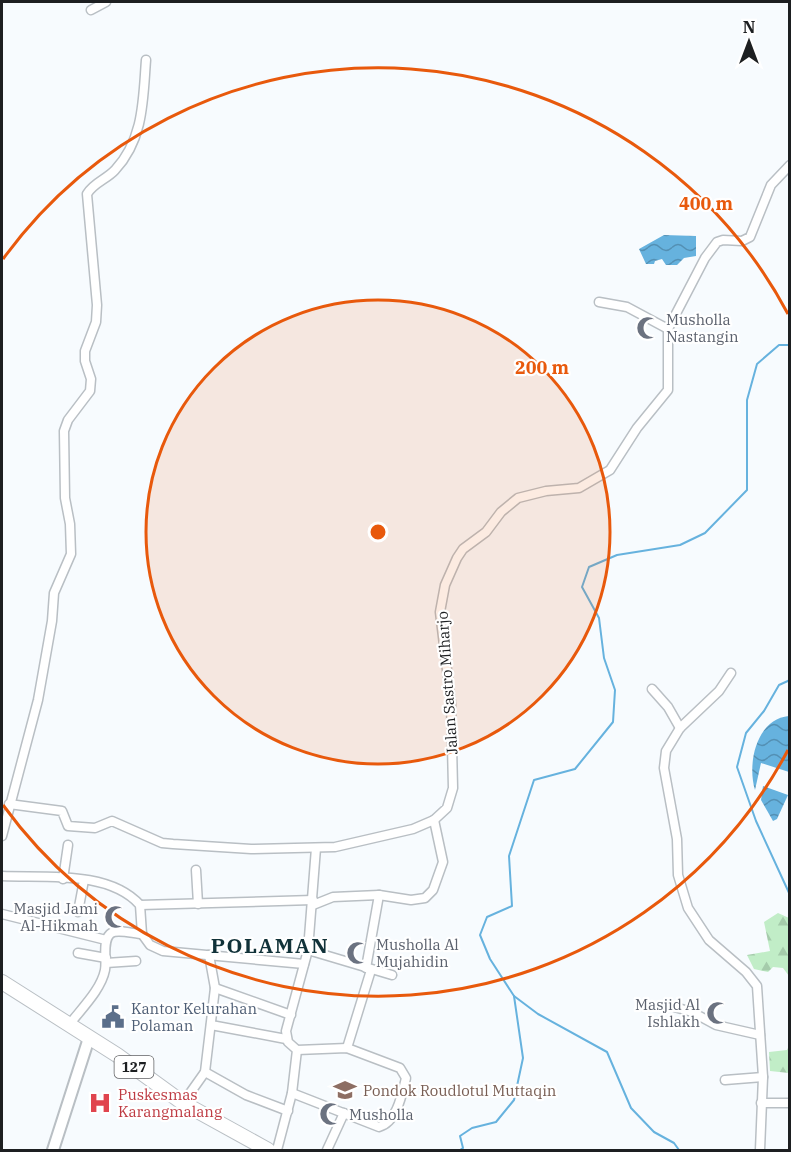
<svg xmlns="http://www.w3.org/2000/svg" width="791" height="1152" font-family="'IBM Plex Serif',serif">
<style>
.forest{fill:url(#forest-firs)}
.water{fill:url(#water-waves)}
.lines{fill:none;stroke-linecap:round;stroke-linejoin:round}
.stream{stroke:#66b2de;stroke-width:2}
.minor-casing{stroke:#b9bfc4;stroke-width:11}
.tertiary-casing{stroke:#b9bfc4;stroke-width:14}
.primary-casing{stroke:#b9bfc4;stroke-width:16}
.minor{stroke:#fff;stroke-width:8}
.tertiary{stroke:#fff;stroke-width:10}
.primary{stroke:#fff;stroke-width:14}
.ring{fill:none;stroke:#e8590c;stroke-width:3}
.labels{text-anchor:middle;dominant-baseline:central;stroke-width:4.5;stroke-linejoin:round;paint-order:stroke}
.shield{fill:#fff;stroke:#616264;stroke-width:1.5}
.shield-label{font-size:14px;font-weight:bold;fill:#1d1f21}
.worship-label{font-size:15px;fill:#5b616d;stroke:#fff;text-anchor:start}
.street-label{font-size:15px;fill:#1d1f21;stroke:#fff}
.service-label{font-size:15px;fill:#4e5e75;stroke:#fff;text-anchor:start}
.education-label{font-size:15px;fill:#785e54;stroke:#fff;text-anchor:start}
.health-label{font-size:15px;fill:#be3a42;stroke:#fff;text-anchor:start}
.district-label{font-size:21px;font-weight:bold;letter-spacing:1.5px;fill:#113239;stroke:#fff}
.centre{fill:#e8590c;stroke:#fff;stroke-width:3}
.ring-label{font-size:18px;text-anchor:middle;font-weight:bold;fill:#e8590c;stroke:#fff;stroke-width:4.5;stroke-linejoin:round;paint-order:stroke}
</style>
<defs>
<pattern id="forest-firs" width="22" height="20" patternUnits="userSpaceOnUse" patternTransform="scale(1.5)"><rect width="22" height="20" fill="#c1edc7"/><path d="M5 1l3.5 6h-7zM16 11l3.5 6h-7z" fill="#a5cbab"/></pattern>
<pattern id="water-waves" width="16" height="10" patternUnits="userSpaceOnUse" patternTransform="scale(1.5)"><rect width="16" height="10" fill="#66b2de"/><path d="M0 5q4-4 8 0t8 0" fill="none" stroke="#5390b4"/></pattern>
</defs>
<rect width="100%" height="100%" fill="#f7fbfe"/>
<g class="forest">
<polygon points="778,913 789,918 789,976 783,968 773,967 768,972 754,969 747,955 770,951 764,922"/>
<polygon points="789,1046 789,1073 770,1071 769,1052 787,1050"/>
</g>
<g class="water">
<polygon points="664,235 696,236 696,256 684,258 677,265 666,265 662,259 655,261 654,264 646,264 639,249"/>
<path d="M789 716V772L761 763 755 790C747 764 756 719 789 716Z"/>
<polygon points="763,786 788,795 777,819 773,821 761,800"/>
</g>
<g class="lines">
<g class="stream">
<polyline points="790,680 779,685 764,711 746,733 737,767 756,821 790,895"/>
<polyline points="460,1150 463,1148 460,1136 472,1128 496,1122 514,1100 523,1058 514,996"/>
<polyline points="679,1150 674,1143 654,1132 631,1108 607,1052 538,1014 514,996 490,959 480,935 487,917 512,906 509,856 534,780 575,769 613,722 615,690 604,658 599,618 582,587 589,567 617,555 680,545 705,533 747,490 747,400 757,364 779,345 790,345"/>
</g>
<g class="minor-casing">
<g id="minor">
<polyline points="91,10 106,2"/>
<polyline points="599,302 627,307 668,329"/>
<polyline points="731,673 719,691 680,728 666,751 664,768 677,839 678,875 688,908 709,940 746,972 757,986 763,1077 760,1150"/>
<polyline points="652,689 668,707 680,728"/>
<polyline points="9,804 62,811 68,826 95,828 112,821 162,843 173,844 251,849 335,847 413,829 434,820 447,808 453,788 451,703 440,612 445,585 457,558 463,549 486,532 501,512 518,498 546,491 579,488 610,470 637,428 668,390 668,329 705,258 717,242 723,240 742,241 750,237 771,185 790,165"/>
<path d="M2 836 38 700 52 621 54 593 71 554 70 524 65 498 64 431 68 420 90 391 91 379 85 361V351L96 322 97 305 87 194C93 183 107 179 115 170 144 139 143 99 146 60"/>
<polyline points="196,870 198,904"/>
<path d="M2 876C44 878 109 870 140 905L142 934"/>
<polyline points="63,879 68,845"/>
<polyline points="140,905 313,900"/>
<polyline points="313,905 333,897 379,895 411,900 425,898 433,890 443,862 434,820"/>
<polyline points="78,912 84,880"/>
<polyline points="2,914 106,940"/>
<polyline points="142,934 150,945 163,951 304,964"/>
<polyline points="308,950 392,975"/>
<polyline points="78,953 106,958"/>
<polyline points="106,963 136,961"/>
<polyline points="366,968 379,895"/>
<polyline points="215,988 291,1015"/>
<polyline points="671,1006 692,1012 716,1025 760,1035"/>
<path d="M69 1025C81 1009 101 990 105 970 107 960 102 942 110 934 116 928 134 934 142 934"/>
<polyline points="211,1025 286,1039"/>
<polyline points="347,1048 371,970"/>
<polyline points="205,1072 246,1095 288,1111"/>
<polyline points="725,1080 763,1077"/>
<path d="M292 1093 379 1127C397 1122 402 1094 406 1078L400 1068 347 1048 297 1050"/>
<polyline points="183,1103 205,1072 215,988 209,955"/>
<polyline points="761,1103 790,1103"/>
<polyline points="277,1150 292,1093 297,1050 288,1042 286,1031 308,950 316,848"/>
<polyline points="327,1150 344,1113"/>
</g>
</g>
<g class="tertiary-casing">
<polyline id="tertiary" points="53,1150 89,1038"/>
</g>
<g class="primary-casing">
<polyline id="primary" points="2,982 117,1055 183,1103 268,1150"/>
</g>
<use href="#minor" class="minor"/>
<use href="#tertiary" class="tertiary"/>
<use href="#primary" class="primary"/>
</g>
<circle cx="378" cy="532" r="232" fill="#e8590c" fill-opacity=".12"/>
<g class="ring">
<circle cx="378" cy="532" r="232"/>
<path d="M788 750A464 464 0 0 1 3 805M3 259A464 464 0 0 1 788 314"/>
</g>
<defs>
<g id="mosque-bare" transform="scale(1.8)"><path d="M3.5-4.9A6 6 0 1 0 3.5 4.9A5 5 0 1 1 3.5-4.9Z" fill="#6b7280" stroke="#fff" stroke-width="2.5" paint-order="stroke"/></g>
<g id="civic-bare" transform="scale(1.8)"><path d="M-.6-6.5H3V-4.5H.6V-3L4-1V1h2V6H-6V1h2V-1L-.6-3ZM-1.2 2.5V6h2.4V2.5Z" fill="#5c6f8a" stroke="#fff" stroke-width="2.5" paint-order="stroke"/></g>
<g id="school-bare" transform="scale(1.8)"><path d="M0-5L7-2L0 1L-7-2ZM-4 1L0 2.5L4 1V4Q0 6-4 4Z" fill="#8d6e63" stroke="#fff" stroke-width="2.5" paint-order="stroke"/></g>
<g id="hospital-bare" transform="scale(1.8)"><path d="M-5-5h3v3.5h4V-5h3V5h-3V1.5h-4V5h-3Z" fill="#e0444e" stroke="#fff" stroke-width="2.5" paint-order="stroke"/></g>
</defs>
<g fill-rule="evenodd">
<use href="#mosque-bare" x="648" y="328"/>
<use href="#mosque-bare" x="116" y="917"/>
<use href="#mosque-bare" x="358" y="953"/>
<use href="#mosque-bare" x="718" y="1013"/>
<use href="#civic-bare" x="113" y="1017"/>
<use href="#school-bare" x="345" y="1090"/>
<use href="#hospital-bare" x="100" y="1103"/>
<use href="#mosque-bare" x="331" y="1114"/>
</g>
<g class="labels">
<rect class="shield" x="114.5" y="1056" width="39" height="22" rx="4.5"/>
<g class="shield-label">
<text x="134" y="1067">127</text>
</g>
<g class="worship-label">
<text x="666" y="319">Musholla<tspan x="666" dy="17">Nastangin</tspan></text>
<text x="98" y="908" text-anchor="end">Masjid Jami<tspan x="98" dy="17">Al-Hikmah</tspan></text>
<text x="376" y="944">Musholla Al<tspan x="376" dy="17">Mujahidin</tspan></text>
<text x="700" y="1004" text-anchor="end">Masjid Al<tspan x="700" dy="17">Ishlakh</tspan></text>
<text x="349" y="1114">Musholla</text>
</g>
<g class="street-label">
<text transform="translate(447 683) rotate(-94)">Jalan Sastro Miharjo</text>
</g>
<g class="service-label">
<text x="131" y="1008">Kantor Kelurahan<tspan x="131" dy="17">Polaman</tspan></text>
</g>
<g class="education-label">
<text x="363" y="1090">Pondok Roudlotul Muttaqin</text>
</g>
<g class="health-label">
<text x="118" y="1094">Puskesmas<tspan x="118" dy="17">Karangmalang</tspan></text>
</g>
<g class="district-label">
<text x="270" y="945">POLAMAN</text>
</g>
</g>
<circle cx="378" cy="532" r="9" class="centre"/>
<g class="ring-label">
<text x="706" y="210">400 m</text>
<text x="542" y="374">200 m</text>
</g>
<rect width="791" height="1152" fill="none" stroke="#1d1f21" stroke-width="6"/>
<g transform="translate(749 42)" stroke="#ffffff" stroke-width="4.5" paint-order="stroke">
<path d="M0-4.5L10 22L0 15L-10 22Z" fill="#1d1f21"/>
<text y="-9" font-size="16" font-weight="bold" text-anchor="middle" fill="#1d1f21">N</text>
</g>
</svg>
